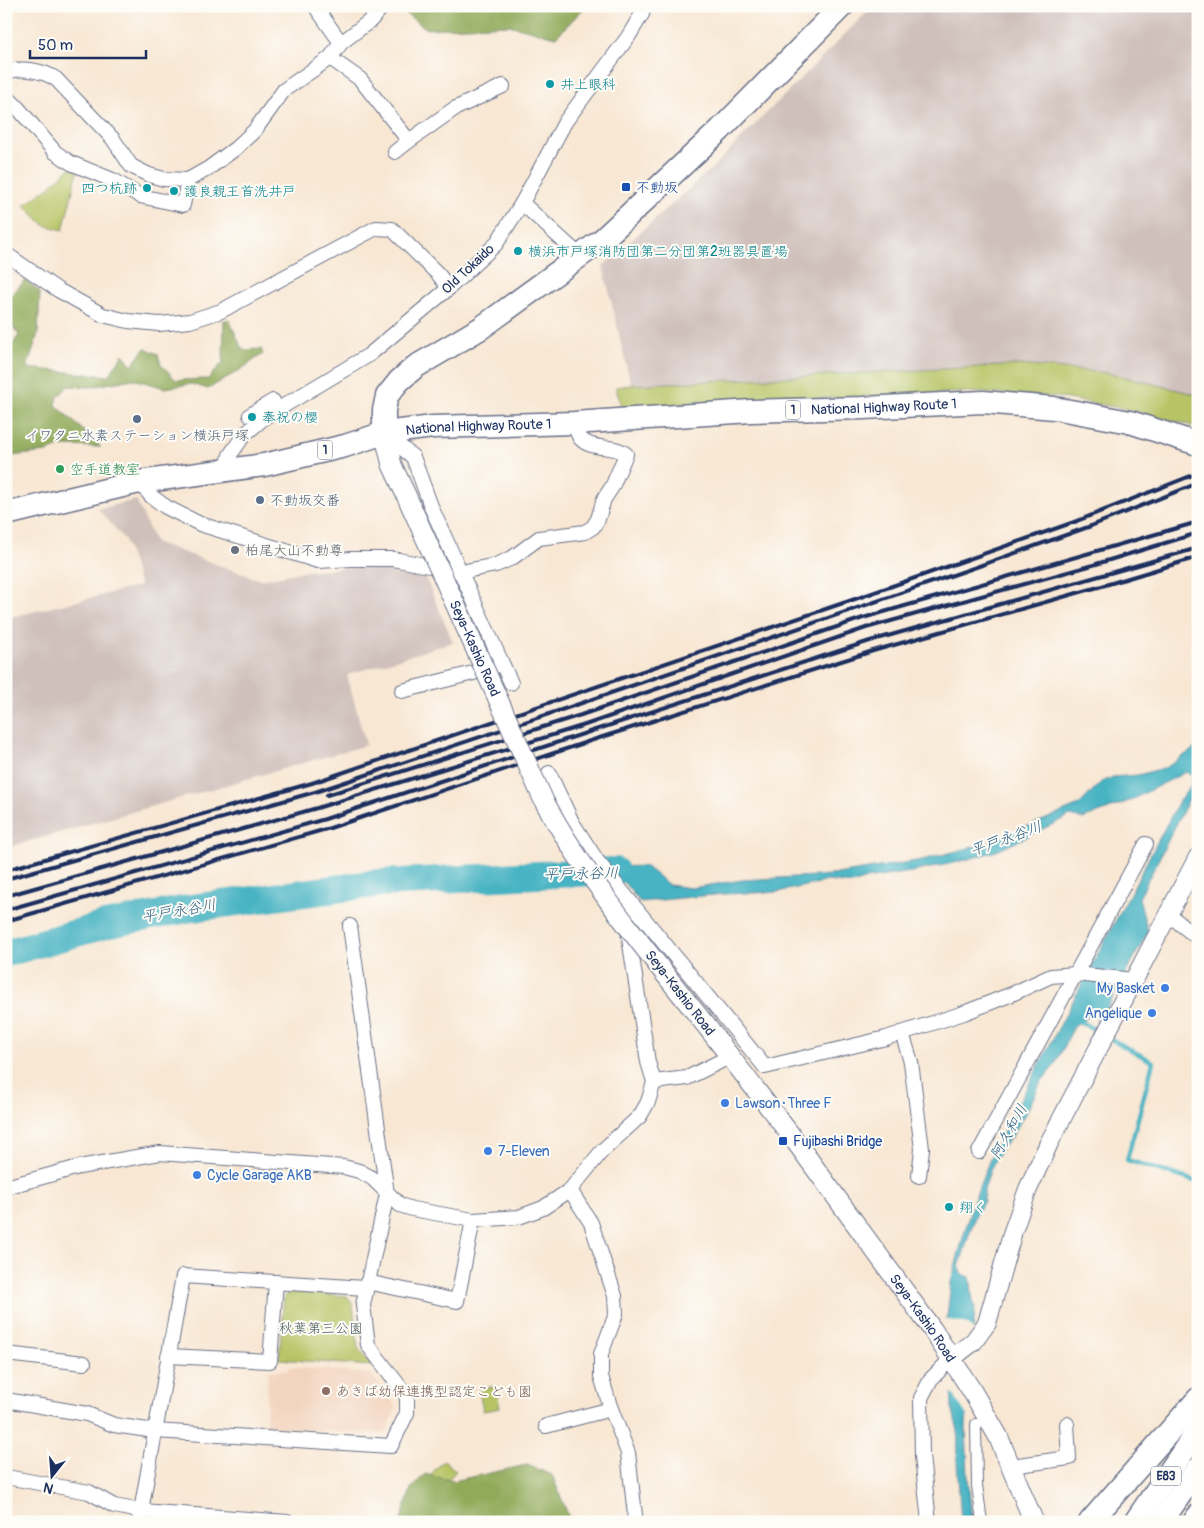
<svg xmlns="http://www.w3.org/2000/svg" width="1204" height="1528" font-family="Pangolin,'Klee One',sans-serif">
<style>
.built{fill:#f3d4bf}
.industrial{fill:#cfc0bb}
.green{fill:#b7c465;stroke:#697a62}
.forest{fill:#91aa5a;stroke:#566c5c}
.water{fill:#46b3c3;stroke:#307190}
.pier{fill:#f8e7d3}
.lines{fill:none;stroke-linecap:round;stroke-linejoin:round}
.stream{stroke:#46b3c3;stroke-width:4.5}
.river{stroke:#46b3c3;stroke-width:28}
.pedestrian-casing{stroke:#686f87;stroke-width:12}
.minor-casing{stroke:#686f87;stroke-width:16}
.tertiary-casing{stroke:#686f87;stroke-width:20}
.secondary-casing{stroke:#686f87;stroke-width:21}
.trunk-casing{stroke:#686f87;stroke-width:25}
.pedestrian{stroke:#fff;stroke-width:10}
.minor{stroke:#fff;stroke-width:14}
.tertiary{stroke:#fff;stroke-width:18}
.secondary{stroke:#fff;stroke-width:19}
.trunk{stroke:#fff;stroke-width:22}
.rail{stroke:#1b2f5e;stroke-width:4}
.secondary-bridge-casing{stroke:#686f87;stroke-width:21;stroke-linecap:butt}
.secondary-bridge{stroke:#fff;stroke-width:19}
.culture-dot{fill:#0f9aa8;stroke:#fdfcf7;stroke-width:2}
.transit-dot{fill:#1a4fb4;stroke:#fdfcf7;stroke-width:2}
.service-dot{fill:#5c6f8a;stroke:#fdfcf7;stroke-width:2}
.leisure-dot{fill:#2e9e5b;stroke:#fdfcf7;stroke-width:2}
.worship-dot{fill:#6b7280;stroke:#fdfcf7;stroke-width:2}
.shop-dot{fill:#3f7fe0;stroke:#fdfcf7;stroke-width:2}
.education-dot{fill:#8d6e63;stroke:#fdfcf7;stroke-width:2}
.labels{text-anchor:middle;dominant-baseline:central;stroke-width:4;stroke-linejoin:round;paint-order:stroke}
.shield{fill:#fdfcf7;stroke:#5f6c8c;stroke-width:1}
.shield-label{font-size:12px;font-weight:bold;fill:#1b2f5e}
.culture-label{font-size:14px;fill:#0d838f;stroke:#fdfcf7;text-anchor:start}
.transit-label{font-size:14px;fill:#164399;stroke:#fdfcf7;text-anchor:start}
.street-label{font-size:14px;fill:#1b2f5e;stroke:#fdfcf7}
.service-label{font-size:14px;fill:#4e5e75;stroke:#fdfcf7}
.leisure-label{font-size:14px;fill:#27864d;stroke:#fdfcf7;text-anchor:start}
.worship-label{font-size:14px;fill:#5b616d;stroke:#fdfcf7;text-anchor:start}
.shop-label{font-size:14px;fill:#366cbe;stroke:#fdfcf7;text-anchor:start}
.park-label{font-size:14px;fill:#4a5c60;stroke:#fdfcf7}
.education-label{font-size:14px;fill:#785e54;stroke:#fdfcf7;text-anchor:start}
.water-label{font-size:15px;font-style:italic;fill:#2a5d81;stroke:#fdfcf7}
</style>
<rect width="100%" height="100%" fill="#fdfcf7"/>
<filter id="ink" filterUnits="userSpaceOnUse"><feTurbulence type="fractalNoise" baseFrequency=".02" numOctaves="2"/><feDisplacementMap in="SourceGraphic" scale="10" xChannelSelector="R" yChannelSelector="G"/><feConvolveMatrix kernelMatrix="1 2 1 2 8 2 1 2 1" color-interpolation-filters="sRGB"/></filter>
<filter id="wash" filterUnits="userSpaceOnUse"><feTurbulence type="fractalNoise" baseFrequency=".0096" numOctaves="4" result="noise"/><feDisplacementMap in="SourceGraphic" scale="20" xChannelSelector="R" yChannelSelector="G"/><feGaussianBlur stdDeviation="1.12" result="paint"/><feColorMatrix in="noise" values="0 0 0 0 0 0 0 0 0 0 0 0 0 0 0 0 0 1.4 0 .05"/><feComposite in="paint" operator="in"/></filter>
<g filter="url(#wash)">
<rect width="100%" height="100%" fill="#f8e7d3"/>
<polygon class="built" points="288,1367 371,1374 396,1407 387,1432 382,1434 266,1427 268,1370 288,1371"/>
<g class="industrial">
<polygon points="873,6 1198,6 1198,395 1109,373 1020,365 631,385 603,266 709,171"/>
<polygon points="136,500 155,542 260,580 305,571 382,565 423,572 453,642 347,675 366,745 6,848 6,605 11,617 140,586 125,540 98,509"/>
</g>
<g class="green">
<polygon points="70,168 78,170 63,230 44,225 24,205 48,188"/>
<polygon points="1020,365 1109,373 1198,395 1198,427 1121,408 1056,397 970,392 621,407 616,387 631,385"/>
<polygon points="291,1292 347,1296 353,1304 358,1348 372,1366 279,1359 284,1297"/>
<polygon points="496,1386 500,1408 483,1411 479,1389"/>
<polygon points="444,1460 456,1471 443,1485 431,1474"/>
</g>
<g class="forest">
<polygon points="395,6 586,6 556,37 509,25 427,29"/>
<polygon points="25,280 40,292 38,334 27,368 109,376 123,354 132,365 145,348 158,354 161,364 176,380 208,379 223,362 224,320 229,320 243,350 261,349 263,354 240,370 208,389 191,384 165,388 133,379 90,387 68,386 58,397 56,405 101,447 63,446 47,452 10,456 6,455 6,354 19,335 6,318 6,301"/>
<polygon points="527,1465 552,1475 571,1522 400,1522 411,1489 425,1474 453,1481"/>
</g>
<path class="water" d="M1198 746V787L1188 801 1139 898 1148 932 1106 1010 1101 1017 1089 1016 1075 1025 1054 1066 1041 1082 1029 1107 1012 1136 1002 1148 991 1168 984 1190V1201L975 1217 959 1267 961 1274 970 1277C972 1287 971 1296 975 1307L966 1427 968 1477 972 1522H961L957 1464 958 1431 952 1408 947 1317 951 1282 971 1208 989 1161 1006 1127 1179 801 1190 787 1193 776 1186 772 1129 801 1083 819 1070 816 997 851 958 862 917 871 866 879 853 884 828 881 778 892 724 894 640 902 611 867 645 866 669 885 691 888 742 880 831 875 922 860 988 843 1041 821 1079 805 1101 782 1113 777 1138 775 1167 767Z"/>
<polygon class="pier" points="944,1319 968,1324 976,1333 969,1419 954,1395 949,1394"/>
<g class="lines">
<g class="stream">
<polyline points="1079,1021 1102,1034"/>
<polyline points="1109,1038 1153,1062 1127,1160 1198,1182"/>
</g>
<polyline class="river" points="6,953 105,925 192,908 380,883 615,871"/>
</g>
</g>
<g filter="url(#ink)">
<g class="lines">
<g class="pedestrian-casing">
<polyline id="pedestrian" points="976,1424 977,1485 982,1522"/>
</g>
<g class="minor-casing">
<g id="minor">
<polyline points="315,6 341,43"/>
<polyline points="330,58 360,79 409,141 454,109 503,86"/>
<path d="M6 72C22 67 42 70 56 79L113 139 131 166 149 175 164 179 188 180 209 168 236 148 255 130 284 90 330 58 341 43 371 20 383 6"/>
<polyline points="6,96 18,108 55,152 71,163 115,181 140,196 183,205 188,180"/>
<polyline points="395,152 409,141"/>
<polyline points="522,203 580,256"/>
<polyline points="6,254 58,290 103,315 128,321 159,324 190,321 221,311 376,228 392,229 438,274 449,288"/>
<polyline points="250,415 273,401"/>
<polyline points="384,433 413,457 432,509 511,683"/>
<polyline points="227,469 230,455 244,435 265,417 369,355 449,288 496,244 522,203 565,122 628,37 642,14 644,6"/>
<path d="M139 482 151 496 166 507 200 524 318 561 352 559H393L461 572 496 565 512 558 539 538 585 532 593 527 598 519 604 499 612 487 626 454C613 444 591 451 580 438 577 434 576 427 574 423"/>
<polyline points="402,691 493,668"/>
<polyline points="549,773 572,822 598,862 765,1067 886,1038 964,1013 1012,994 1051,976 1075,974 1134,980"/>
<polyline points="1168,914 1198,938"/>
<polyline points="902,1033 911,1062 922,1149 919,1176"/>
<polyline points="654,1082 687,1078 731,1056"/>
<polyline points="979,1152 1146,844"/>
<polyline points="6,1187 79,1167 160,1153 344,1167 359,1171 372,1178 400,1205 412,1209 473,1220 519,1217 543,1208 570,1190 602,1151 640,1116 648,1102 654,1082 648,1062 625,911 637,910"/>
<polyline points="570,1190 591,1223 615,1296 616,1314 601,1354 601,1376 610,1406 628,1453 635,1515 633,1522"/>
<polyline points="367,1282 457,1301 473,1220"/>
<polyline points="6,1354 84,1363"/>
<polyline points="168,1356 270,1361 276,1282"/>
<polyline points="6,1400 87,1414 114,1425 155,1431 391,1446 407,1413 407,1396 368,1345 363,1305 387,1194 350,926"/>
<polyline points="546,1426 611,1409"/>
<polyline points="1011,1466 1069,1458 1067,1424"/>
<polyline points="6,1477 89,1492 114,1506 141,1511 287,1522"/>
<polyline points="139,1522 183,1276 365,1288"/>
<polyline points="929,1522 922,1456 921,1398 931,1379 951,1359"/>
</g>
</g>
<g class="tertiary-casing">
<polyline id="tertiary" points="951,1359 974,1341 987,1323 1013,1231 1028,1189 1049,1143 1198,857"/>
</g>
<g class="secondary-casing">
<g id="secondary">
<polyline points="384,433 392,465 406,495"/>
<path id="s1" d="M708 1028 796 1142 932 1329 972 1391 998 1436 1034 1522"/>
</g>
</g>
<g class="trunk-casing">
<g id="trunk">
<polyline points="384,433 384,410 387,396 399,381 415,367 481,328 602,240 720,130 842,6"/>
<path id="s2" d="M6 514 139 482 264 465 345 446 384 433 433 427 574 423 751 411 863 408 983 402 1054 408 1130 422 1198 444"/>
<polyline points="1090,1522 1198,1399"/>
<polyline points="1135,1522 1198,1430"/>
<polyline points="1161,1522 1198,1469"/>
<polyline points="1194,1522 1198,1516"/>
</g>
</g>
<use href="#pedestrian" class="pedestrian"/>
<use href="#minor" class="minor"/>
<use href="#tertiary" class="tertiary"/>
<use href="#secondary" class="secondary"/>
<use href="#trunk" class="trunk"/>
<g class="rail">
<polyline points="327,795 581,715 863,618 1198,522"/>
<polyline points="6,870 312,783 858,598 1077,521 1198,473"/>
<polyline points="6,879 315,792 576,705 979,566 1091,526 1198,483"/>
<polyline points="6,896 317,808 585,725 866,628 1093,565 1198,533"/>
<polyline points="6,910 325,819 589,732 870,641 1198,548"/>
<polyline points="6,921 330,828 593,740 873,651 1102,586 1198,557"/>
</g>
<g class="secondary-bridge-casing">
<g id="secondary-bridge">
<path id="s3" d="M406 495 544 801C589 883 650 955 708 1028"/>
</g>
</g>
<use href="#secondary-bridge" class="secondary-bridge"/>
</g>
</g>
<g class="culture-dot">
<circle cx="550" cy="84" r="5"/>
<circle cx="147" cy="188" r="5"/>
<circle cx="174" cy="191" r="5"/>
<circle cx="518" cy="251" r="5"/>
<circle cx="252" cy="417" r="5"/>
<circle cx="949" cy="1207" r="5"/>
</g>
<g class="transit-dot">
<rect x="621" y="182" width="10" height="10" rx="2.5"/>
<rect x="778" y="1136" width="10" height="10" rx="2.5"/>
</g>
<g class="service-dot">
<circle cx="137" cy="419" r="5"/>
<circle cx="260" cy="500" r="5"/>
</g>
<circle class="leisure-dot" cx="60" cy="469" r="5"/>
<circle class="worship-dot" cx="235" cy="550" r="5"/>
<g class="shop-dot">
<circle cx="1165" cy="988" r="5"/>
<circle cx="1152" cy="1013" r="5"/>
<circle cx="725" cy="1103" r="5"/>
<circle cx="488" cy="1151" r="5"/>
<circle cx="197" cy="1175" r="5"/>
</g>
<circle class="education-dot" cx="326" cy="1391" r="5"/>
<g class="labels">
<g class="shield">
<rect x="785.5" y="400.5" width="15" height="19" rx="4"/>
<rect x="317.5" y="440.5" width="15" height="19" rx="4"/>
<rect x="1151" y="1466.5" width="30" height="19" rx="4"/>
</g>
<g class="shield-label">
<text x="793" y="410">1</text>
<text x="325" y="450">1</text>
<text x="1166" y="1476">E83</text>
</g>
<g class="culture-label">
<text x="560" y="84">井上眼科</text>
<text x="137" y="188" text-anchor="end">四つ杭跡</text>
<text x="184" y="191">護良親王首洗井戸</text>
<text x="528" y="251">横浜市戸塚消防団第二分団第2班器具置場</text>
<text x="262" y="417">奉祝の櫻</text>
<text x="959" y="1207">翔く</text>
</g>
<g class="transit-label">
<text x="636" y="187">不動坂</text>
<text x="793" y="1141">Fujibashi Bridge</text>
</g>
<g class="street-label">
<text transform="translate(468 269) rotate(-43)">Old Tokaido</text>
<text stroke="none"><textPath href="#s2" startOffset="888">National Highway Route 1</textPath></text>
<text stroke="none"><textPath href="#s2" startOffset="482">National Highway Route 1</textPath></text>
<text stroke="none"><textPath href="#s3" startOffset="168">Seya-Kashio Road</textPath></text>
<text transform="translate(680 993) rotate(52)">Seya-Kashio Road</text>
<text stroke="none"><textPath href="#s1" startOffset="361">Seya-Kashio Road</textPath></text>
</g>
<g class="service-label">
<text x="137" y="435">イワタニ水素ステーション横浜戸塚</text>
<text x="270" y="500" text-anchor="start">不動坂交番</text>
</g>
<g class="leisure-label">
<text x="70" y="469">空手道教室</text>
</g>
<g class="worship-label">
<text x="245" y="550">柏尾大山不動尊</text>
</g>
<g class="shop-label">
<text x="1155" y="988" text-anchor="end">My Basket</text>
<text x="1142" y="1013" text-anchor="end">Angelique</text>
<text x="735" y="1103">Lawson･Three F</text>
<text x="498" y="1151">7-Eleven</text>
<text x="207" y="1175">Cycle Garage AKB</text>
</g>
<g class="park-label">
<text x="321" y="1328">秋葉第三公園</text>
</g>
<g class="education-label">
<text x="336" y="1391">あきば幼保連携型認定こども園</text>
</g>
<g class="water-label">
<text transform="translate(1006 839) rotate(-20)">平戸永谷川</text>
<text transform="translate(581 874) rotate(-1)">平戸永谷川</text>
<text transform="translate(179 911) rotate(-10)">平戸永谷川</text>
<text transform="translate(1009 1132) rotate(-61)">阿久和川</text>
</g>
</g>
<rect width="1204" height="1528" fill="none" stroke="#fdfcf7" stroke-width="25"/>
<g transform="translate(52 1476) rotate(197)" stroke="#fdfcf7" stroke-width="4" paint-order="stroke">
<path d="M0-4L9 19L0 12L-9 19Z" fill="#1b2f5e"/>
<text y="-8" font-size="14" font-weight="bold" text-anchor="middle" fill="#1b2f5e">N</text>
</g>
<path d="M30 50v8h116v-8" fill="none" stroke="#1b2f5e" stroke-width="2.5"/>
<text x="38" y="50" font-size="15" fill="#1b2f5e" stroke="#fdfcf7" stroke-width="4" paint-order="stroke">50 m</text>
</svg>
